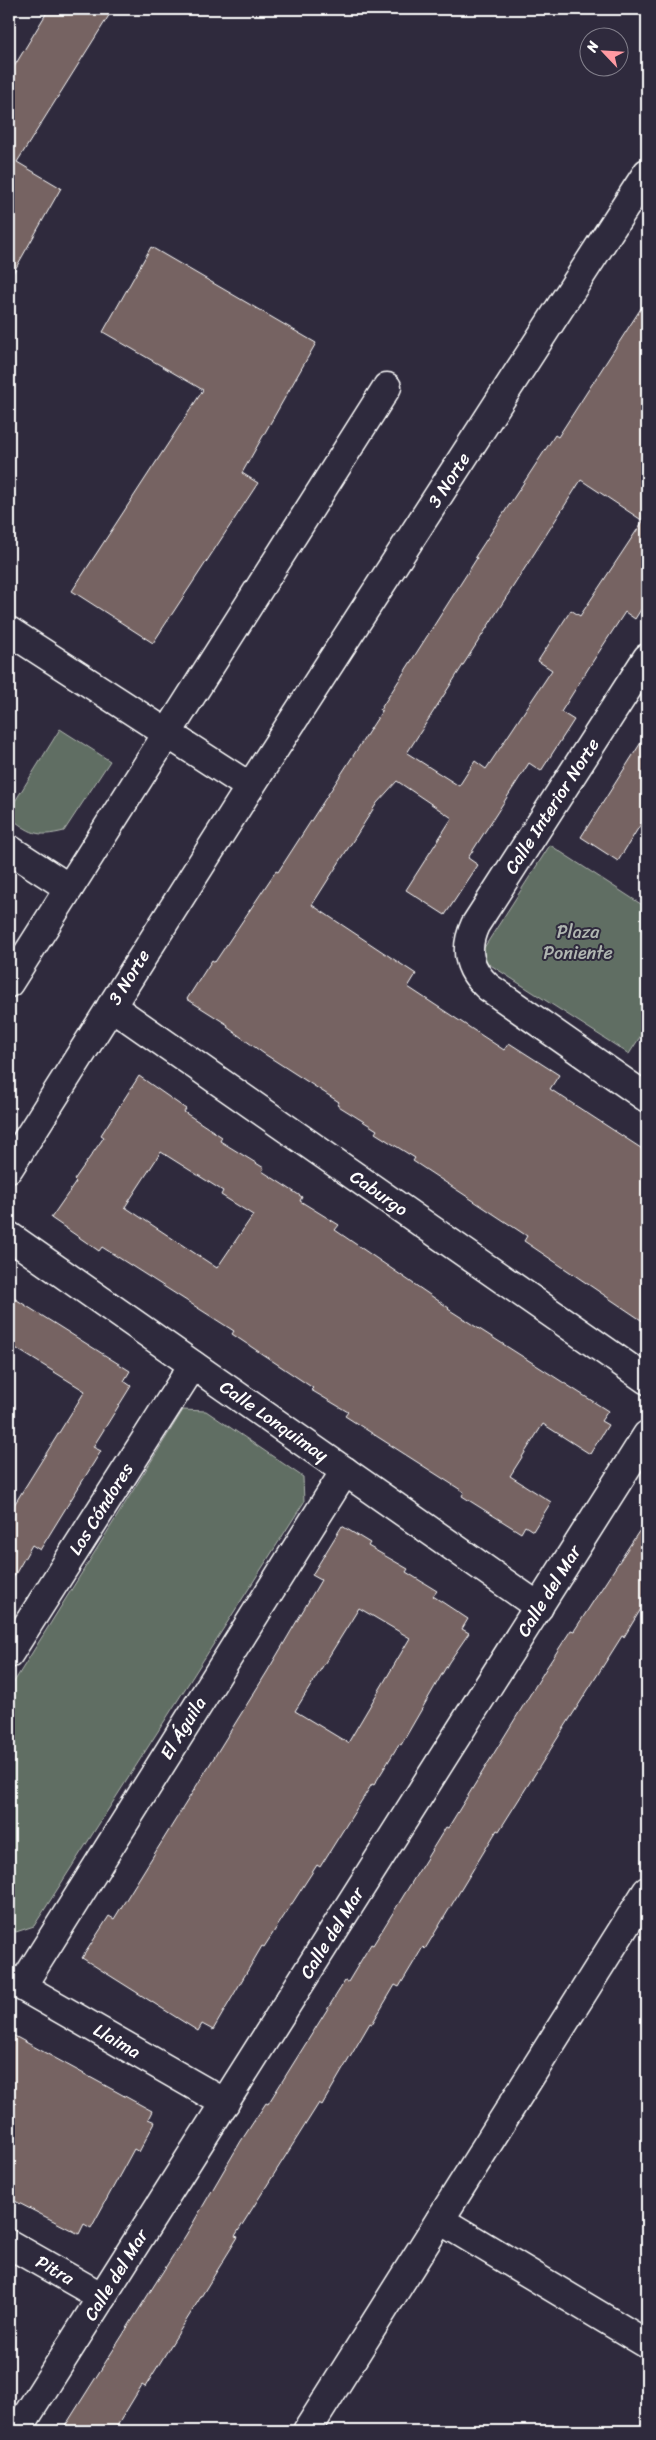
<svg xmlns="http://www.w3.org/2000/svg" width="656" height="2440" font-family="Sriracha,sans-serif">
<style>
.green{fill:#616e63;stroke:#b0b6b1}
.building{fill:#766362;stroke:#fff;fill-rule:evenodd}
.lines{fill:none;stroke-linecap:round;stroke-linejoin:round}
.minor-casing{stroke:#fff;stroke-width:31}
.minor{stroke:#2f2a3d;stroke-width:28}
.labels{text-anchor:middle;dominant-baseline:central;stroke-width:4;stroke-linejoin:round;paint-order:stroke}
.street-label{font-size:18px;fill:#fff;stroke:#2f2a3d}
.park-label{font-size:18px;fill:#b0b6b1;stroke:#2f2a3d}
</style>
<rect width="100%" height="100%" fill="#2f2a3d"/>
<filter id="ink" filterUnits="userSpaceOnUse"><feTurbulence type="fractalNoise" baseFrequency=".02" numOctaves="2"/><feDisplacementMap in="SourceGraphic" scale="10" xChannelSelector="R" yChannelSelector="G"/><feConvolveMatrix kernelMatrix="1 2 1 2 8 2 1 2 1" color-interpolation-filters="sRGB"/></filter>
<g filter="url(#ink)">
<g class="green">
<path d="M60 729 110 761 64 831C36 838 31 833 9 817V811Z"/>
<polygon points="550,845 647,908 647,1026 629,1054 478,957"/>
<polygon points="183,1410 206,1411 303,1477 304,1502 34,1926 16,1932 9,1927 9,1690"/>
</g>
<g class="building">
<polygon points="49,9 113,9 17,162 61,188 9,280 9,75"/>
<polygon points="151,247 316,343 242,473 258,483 153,643 72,591 203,390 103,332"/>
<path d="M647 299V600L635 619 625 612 593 661 561 712 574 720 541 771 529 763 468 858 478 865 445 915 406 890 452 818 397 781 377 803 312 905 416 974 408 987 504 1050 509 1043 559 1075 550 1089 647 1152V1324L524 1241 527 1236 413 1161 415 1158 375 1133 377 1130 337 1105 339 1102 263 1053 227 1027 228 1025 187 999 212 960 215 962 276 871 278 872 382 711 380 710 477 558 475 557 555 435 558 437ZM581 480 643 521 580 616 571 610 538 661 552 670 486 769 475 761 459 786 407 753Z"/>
<polygon points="647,733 647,814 618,861 581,837"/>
<path d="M139 1076 186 1109 184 1112 222 1137 220 1141 264 1168 262 1171 302 1197 300 1201 339 1225 335 1230 449 1308 448 1309 608 1411 601 1421 608 1425 590 1454 543 1424 510 1476 551 1502 533 1531 525 1526 521 1533 462 1496 464 1492 345 1416 348 1412 311 1390 313 1388 232 1334 234 1331 102 1247 99 1251 51 1218 76 1182 74 1180 104 1137 101 1135ZM161 1152 223 1191 221 1195 253 1215 217 1268 125 1207Z"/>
<polygon points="9,1295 130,1371 124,1381 131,1386 93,1447 101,1451 40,1550 32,1545 9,1585 9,1513 85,1391 9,1344"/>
<polygon points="647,1519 647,1599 624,1637 622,1636 499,1831 497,1830 425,1949 423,1947 399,1987 395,1985 372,2024 370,2023 322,2105 319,2103 235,2236 238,2237 145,2387 142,2385 114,2431 62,2431 186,2235 241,2141 266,2103 268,2104 345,1981 348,1982 371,1944 373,1945 446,1827 448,1828 547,1667 571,1630 574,1631"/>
<path d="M342 1526 370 1543 368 1546 408 1569 406 1572 437 1591 433 1596 468 1619 462 1629 469 1633 449 1662 401 1745 399 1744 374 1785 372 1784 320 1867 317 1865 264 1947 262 1946 213 2030 202 2024 198 2031 82 1958 109 1916 114 1919 267 1672 321 1580 312 1575ZM359 1608 410 1638 348 1743 295 1711Z"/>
<polygon points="9,2033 152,2111 148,2119 155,2122 139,2152 134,2149 91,2228 84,2224 79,2234 9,2198"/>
</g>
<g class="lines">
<g class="minor-casing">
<g id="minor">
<polyline points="9,631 250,787"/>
<path d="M647 658 475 925C464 949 468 969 488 987L647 1098"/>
<polyline points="9,849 69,888"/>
<polyline points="9,983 387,387"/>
<polyline points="111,1006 647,1380"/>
<polyline points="9,1168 250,787 647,173"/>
<polyline points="9,1236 539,1607"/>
<polyline points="9,1654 193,1365"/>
<polyline points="9,1979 225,2103"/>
<polyline points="22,1986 345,1471"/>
<polyline points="440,2220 647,2344"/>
<polyline points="9,2244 102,2297"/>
<polyline points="17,2431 647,1435"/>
<polyline points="307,2431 647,1891"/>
</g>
</g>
<use href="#minor" class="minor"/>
</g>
</g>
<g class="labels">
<g class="street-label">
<text transform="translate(449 480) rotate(-57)">3 Norte</text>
<text transform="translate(552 806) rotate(-57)">Calle Interior Norte</text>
<text transform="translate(129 977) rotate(-58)">3 Norte</text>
<text transform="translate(379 1193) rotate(35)">Caburgo</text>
<text transform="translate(274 1421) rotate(35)">Calle Lonquimay</text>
<text transform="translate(101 1509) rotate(-58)">Los Cóndores</text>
<text transform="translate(549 1591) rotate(-58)">Calle del Mar</text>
<text transform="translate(183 1728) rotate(-58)">El Águila</text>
<text transform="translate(332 1933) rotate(-58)">Calle del Mar</text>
<text transform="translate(117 2041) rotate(30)">Llaima</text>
<text transform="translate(55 2270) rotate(30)">Pitra</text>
<text transform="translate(116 2275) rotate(-58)">Calle del Mar</text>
</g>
<g class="park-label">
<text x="578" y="932">Plaza<tspan x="578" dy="21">Poniente</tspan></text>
</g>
</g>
<rect width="656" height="2440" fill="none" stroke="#2f2a3d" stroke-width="30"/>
<rect x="15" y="15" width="626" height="2410" fill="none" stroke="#fff" stroke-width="2" filter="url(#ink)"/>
<g transform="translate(604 52) rotate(295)"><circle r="24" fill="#2f2a3d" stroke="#827f8b"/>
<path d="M0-4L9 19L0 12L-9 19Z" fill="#ff9aa2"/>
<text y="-8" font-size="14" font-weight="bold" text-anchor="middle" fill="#ffffff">N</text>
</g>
</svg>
